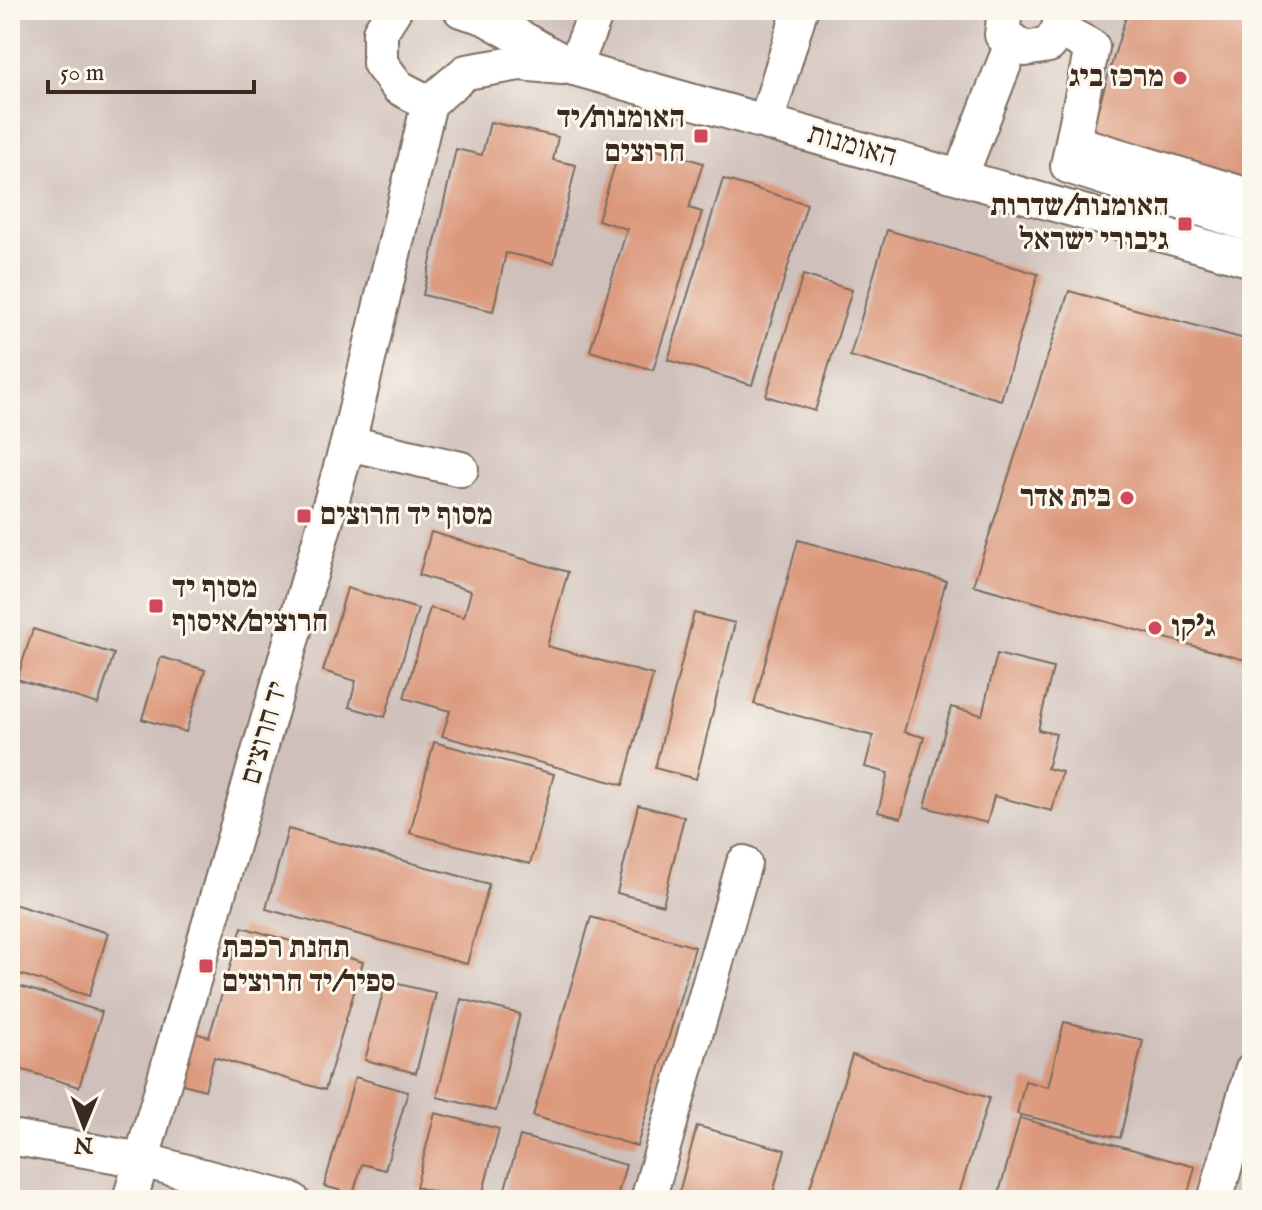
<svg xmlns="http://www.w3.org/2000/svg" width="1262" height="1210" font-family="'IM FELL English','Frank Ruhl Libre',serif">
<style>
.industrial{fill:#cfc0bb}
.building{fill:#db987c}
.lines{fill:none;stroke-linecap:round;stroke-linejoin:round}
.minor-casing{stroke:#7d6c5d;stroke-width:38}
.minor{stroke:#fff;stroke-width:34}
.poi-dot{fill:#d1495b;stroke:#fbf7ec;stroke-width:3}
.labels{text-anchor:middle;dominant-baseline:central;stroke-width:6;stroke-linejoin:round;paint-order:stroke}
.poi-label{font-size:30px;font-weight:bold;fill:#3b2a1e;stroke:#fbf7ec;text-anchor:end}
.street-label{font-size:30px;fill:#3b2a1e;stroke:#fbf7ec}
</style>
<rect width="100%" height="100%" fill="#fbf7ec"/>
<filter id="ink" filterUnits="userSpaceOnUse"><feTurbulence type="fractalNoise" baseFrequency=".0125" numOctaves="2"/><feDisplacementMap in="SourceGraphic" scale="16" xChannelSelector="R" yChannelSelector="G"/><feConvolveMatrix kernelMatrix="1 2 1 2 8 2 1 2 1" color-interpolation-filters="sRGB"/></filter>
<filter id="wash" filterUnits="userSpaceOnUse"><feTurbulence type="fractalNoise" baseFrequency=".006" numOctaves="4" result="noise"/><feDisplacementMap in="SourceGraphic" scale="32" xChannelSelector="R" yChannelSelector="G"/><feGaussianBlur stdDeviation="1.8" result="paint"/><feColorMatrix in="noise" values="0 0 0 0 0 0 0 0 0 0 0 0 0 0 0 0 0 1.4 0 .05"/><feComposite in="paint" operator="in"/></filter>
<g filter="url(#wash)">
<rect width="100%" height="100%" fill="#f7e8d3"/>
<rect class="industrial" x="10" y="10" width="1242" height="1190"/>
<g id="blocks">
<g class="building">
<polygon points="1128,10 1252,10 1252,195 1087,145"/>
<polygon points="490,122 558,137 553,160 576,165 554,263 506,253 493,311 423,295 456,149 482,155"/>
<polygon points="623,139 703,163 689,208 702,212 653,370 590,351 627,229 598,220"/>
<polygon points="723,179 807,204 752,385 668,360"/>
<polygon points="887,230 1038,274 1001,400 850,356"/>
<polygon points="803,275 852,290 815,411 766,396"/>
<polygon points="1069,291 1252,341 1252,662 973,585"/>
<polygon points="431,532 568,572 547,646 653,675 623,785 442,736 450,711 404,698 430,608 464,617 471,591 419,575"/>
<polygon points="798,540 946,581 904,732 924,737 901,818 878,812 888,773 865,767 873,736 754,704"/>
<polygon points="347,588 418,609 385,717 349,707 356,681 323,671"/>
<polygon points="694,613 735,623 696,779 655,768"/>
<polygon points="33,629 114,654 98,704 17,679"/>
<polygon points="997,654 1053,668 1038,730 1056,734 1047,768 1062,772 1052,811 994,796 987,823 925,807 951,707 982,715"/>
<polygon points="161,657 205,670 186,732 142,719"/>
<polygon points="434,742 554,774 530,864 410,833"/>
<polygon points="638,805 684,817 663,905 617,893"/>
<polygon points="288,829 489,884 467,964 266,909"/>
<polygon points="10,903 108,933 89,996 10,971"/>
<polygon points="591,917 695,947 637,1146 533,1116"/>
<polygon points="242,927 363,962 325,1090 214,1057 205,1090 176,1082 191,1032 209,1037"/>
<polygon points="386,981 436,993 416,1073 365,1060"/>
<polygon points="10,983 102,1012 79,1087 10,1066"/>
<polygon points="461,999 520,1014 496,1111 437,1097"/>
<polygon points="1064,1022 1143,1040 1120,1138 1017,1114 1025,1081 1048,1087"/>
<polygon points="852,1055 989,1098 957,1200 806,1200"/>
<polygon points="355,1077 408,1092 385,1170 362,1164 353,1194 324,1186"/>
<polygon points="435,1113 499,1129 481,1200 466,1200 416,1187"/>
<polygon points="1020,1118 1195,1167 1186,1200 997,1200"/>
<polygon points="697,1126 785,1150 771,1200 677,1200"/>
<polygon points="520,1136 626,1165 616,1200 502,1199"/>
</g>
</g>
</g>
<g filter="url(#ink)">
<use href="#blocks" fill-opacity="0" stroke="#7d6c5d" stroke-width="2"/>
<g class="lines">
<g class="minor-casing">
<g id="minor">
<polyline points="394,10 380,32 380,63 398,87 429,103"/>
<polyline points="461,10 484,17 574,68 1252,260"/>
<polyline points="1005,10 1002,35 1025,49 1049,45 1059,29 1062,10"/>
<polyline points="1059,29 1092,47 1068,166 1252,225"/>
<polyline points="574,68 597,10"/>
<polyline points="429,103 466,72 520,63 562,67"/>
<polyline points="766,122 800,10"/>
<polyline points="1073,142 1252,197"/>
<polyline points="960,177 1013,41"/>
<polyline points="348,443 461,469"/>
<polyline points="10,1137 142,1160 292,1200"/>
<polyline points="130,1200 348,443 429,103"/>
<polyline points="648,1200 744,863"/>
<polyline points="1215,1200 1252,1071"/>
</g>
</g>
<use href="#minor" class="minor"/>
</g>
</g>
<g class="poi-dot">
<circle cx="1180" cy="78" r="8"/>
<rect x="693" y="128" width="16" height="16" rx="4"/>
<rect x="1177" y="216" width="16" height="16" rx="4"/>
<circle cx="1127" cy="498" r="8"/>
<rect x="296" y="508" width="16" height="16" rx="4"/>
<rect x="148" y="598" width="16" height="16" rx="4"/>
<circle cx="1155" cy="628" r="8"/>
<rect x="198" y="958" width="16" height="16" rx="4"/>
</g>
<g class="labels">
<g class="poi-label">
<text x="1164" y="78">מרכז ביג</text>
<text x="685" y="119">האומנות/יד<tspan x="685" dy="34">חרוצים</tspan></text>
<text x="1169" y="207">האומנות/שדרות<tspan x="1169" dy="34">גיבורי ישראל</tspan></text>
<text x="1111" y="498">בית אדר</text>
<text x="320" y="516" text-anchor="start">מסוף יד חרוצים</text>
<text x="172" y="589" text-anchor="start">מסוף יד<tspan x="172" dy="34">חרוצים/איסוף</tspan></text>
<text x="1171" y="628" text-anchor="start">ג'קו</text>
<text x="222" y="949" text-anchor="start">תחנת רכבת<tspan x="222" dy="34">ספיר/יד חרוצים</tspan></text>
</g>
<g class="street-label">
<text transform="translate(852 146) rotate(16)">האומנות</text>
<text transform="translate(265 733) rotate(-74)">יד חרוצים</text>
</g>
</g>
<rect width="1262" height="1210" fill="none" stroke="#fbf7ec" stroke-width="40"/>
<g transform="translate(84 1126) rotate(181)" stroke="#fbf7ec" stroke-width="6" paint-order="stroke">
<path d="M0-6L14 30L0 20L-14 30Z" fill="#3b2a1e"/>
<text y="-12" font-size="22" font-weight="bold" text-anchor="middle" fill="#3b2a1e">N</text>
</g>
<path d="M48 80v12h206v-12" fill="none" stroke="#3b2a1e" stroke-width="4"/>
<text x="60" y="80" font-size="24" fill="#3b2a1e" stroke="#fbf7ec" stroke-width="6" paint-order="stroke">50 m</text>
</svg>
